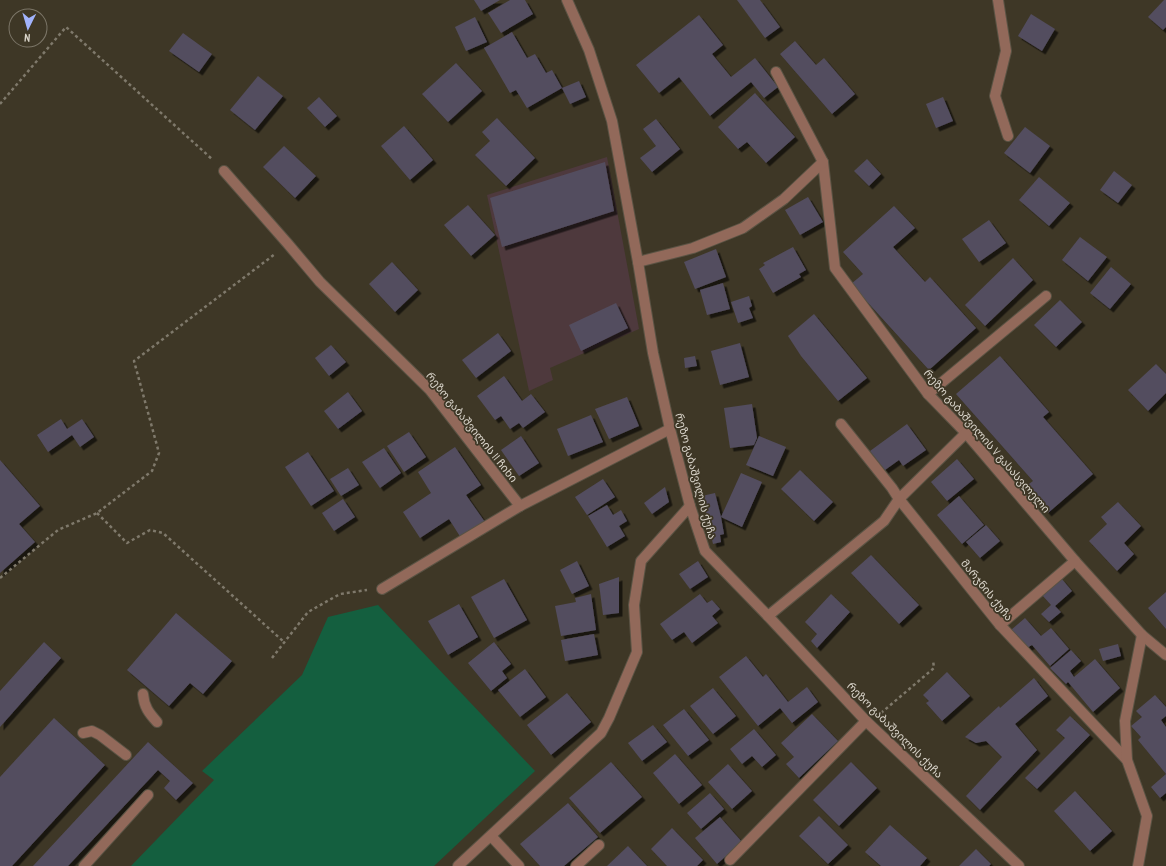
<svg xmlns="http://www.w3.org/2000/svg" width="1166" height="866" font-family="'PT Sans Narrow','Noto Sans Georgian',sans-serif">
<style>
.industrial{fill:#4e393d}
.green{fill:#145f3f}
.building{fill:#534d5f;filter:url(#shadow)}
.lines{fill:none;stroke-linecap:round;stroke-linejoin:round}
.minor-casing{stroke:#5a5344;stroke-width:12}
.path{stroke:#7f796b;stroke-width:2.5;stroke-dasharray:3 3;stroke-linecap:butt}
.minor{stroke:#92695a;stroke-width:10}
.labels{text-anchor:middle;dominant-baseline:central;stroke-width:3.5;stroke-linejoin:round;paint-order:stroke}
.street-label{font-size:11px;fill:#dad5cb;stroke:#3e3726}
</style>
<defs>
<filter id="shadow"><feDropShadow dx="3.5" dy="3.5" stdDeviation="0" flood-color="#0009"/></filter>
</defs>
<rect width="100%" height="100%" fill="#3e3726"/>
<polygon class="industrial" points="607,157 639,329 550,368 553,380 529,391 487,195"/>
<polygon class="green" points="378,605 535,771 434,866 131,866 214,780 202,771 302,675 328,617"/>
<g class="building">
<polygon points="474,0 500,0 481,11"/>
<polygon points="510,0 525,0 533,14 501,33 488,13"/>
<polygon points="737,0 760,0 780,27 765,38"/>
<polygon points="1164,0 1166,0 1166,27 1163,30 1148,17"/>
<polygon points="1031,14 1055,29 1042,51 1018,36"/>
<polygon points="699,15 723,45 712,54 731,77 755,58 778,87 764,98 751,82 710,116 679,77 659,93 636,65"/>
<polygon points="475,17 487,42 466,51 455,27"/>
<polygon points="512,32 527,58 535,54 546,73 552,70 562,88 527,108 516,90 510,93 484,48"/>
<polygon points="183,33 212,54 199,72 169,51"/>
<polygon points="795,41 816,65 824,58 855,94 832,114 780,54"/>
<polygon points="456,63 482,91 448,122 422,94"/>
<polygon points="258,76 283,96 255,130 230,110"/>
<polygon points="579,81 586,97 570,104 562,88"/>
<polygon points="755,93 795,137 766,163 747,142 738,149 718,127"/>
<polygon points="319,97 337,116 325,127 307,108"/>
<polygon points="943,97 953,121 936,128 926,104"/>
<polygon points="497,118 535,158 506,186 475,155 490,141 482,132"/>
<polygon points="656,119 680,149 652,172 640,158 656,146 643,129"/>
<polygon points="404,126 433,160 410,180 381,146"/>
<polygon points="1025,127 1050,146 1030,173 1004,153"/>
<polygon points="284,146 316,176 295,198 263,167"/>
<polygon points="867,159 881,174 869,186 854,171"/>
<polygon points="605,162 614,211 502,247 490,198"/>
<polygon points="1114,171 1132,185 1118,203 1100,190"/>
<polygon points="1039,177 1070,203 1049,226 1019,200"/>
<polygon points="808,197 823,222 800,235 785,210"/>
<polygon points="468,205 495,235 471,256 444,225"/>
<polygon points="894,206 915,228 893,247 925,282 930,277 976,328 929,370 851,284 863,274 843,252"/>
<polygon points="989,220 1006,243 979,262 962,239"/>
<polygon points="1080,237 1107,257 1088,281 1062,260"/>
<polygon points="793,247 806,270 799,274 801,277 773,293 759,269 765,265 763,263"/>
<polygon points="716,249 726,277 695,289 684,262"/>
<polygon points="1013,258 1033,280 985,326 965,305"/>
<polygon points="392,262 418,290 395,312 369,284"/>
<polygon points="1111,267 1131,284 1110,309 1090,293"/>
<polygon points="723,283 730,309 707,315 700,290"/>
<polygon points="749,296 752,306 749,308 753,318 738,323 731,302"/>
<polygon points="1060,300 1082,322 1056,347 1034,325"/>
<polygon points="616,303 628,328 581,351 569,325"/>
<polygon points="814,314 867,378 838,401 801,356 788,336"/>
<polygon points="498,333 511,351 476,378 462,360"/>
<polygon points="740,343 749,377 720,385 711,351"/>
<polygon points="331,345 346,362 329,376 315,358"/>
<polygon points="695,356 697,366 685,368 684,358"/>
<polygon points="1000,356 1049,412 1043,417 1093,474 1048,513 1025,487 1033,481 956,394"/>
<polygon points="1156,364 1166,374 1166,393 1148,411 1128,390"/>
<polygon points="504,376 522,401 531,394 545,412 523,428 519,423 510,429 501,416 495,420 477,396"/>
<polygon points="348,392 362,411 338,429 324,411"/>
<polygon points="627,397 639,426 609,439 595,409"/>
<polygon points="752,404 757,438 754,445 730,448 724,408"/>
<polygon points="591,415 603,442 568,456 557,429"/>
<polygon points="61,419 67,429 82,419 94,437 80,447 72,435 48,452 37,435"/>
<polygon points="907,424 926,450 903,466 899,460 885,470 870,451"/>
<polygon points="409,432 426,457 404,472 387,446"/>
<polygon points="521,436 539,463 519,476 501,450"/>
<polygon points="759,436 786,447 773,476 746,465"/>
<polygon points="455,447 481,485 466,495 485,522 461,538 449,519 420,538 403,512 431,493 418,472"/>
<polygon points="384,448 401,473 380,488 362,462"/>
<polygon points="308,452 334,491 311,506 285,467"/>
<polygon points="957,459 974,479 947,501 931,482"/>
<polygon points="0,460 40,506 19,524 35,542 0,573"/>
<polygon points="348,468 359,485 341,496 330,479"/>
<polygon points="800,470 833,502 814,521 781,489"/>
<polygon points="741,473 762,482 742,527 721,517 724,534 720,535 721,542 713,544 702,496 715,493 721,517"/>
<polygon points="603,479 615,497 587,515 575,497"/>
<polygon points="665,487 669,502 652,514 644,503"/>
<polygon points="959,496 984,525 962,544 937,515"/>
<polygon points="343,499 355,517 334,531 322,513"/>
<polygon points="1118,502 1141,526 1124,543 1134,554 1117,571 1089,541 1107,524 1101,517"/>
<polygon points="607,505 613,515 621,510 627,521 619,526 625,536 607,547 588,516"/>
<polygon points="986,525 1000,541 980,558 966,542"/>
<polygon points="871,555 919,605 899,624 851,573"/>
<polygon points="577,561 589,586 572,594 560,570"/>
<polygon points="698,561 708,577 690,589 679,574"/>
<polygon points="619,577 619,613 603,615 599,584"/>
<polygon points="1061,578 1072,591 1055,606 1061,612 1049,622 1041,614 1051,605 1042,595"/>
<polygon points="504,579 527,620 494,638 471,597"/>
<polygon points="1166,592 1166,629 1148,608"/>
<polygon points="591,594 596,630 561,636 555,606 576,602 575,598"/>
<polygon points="700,594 707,603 712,600 720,609 712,616 718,623 692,643 684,632 672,640 660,624"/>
<polygon points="831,594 850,612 817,648 811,641 817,634 805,622"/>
<polygon points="459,604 478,637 448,655 428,621"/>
<polygon points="176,613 232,661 203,694 190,683 169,706 127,670"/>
<polygon points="1025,618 1041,636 1051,628 1069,649 1050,666 1032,645 1027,648 1011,630"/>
<polygon points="594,634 598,655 565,661 561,640"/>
<polygon points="44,642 61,658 0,727 0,691"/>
<polygon points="494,642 511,664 502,671 507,678 491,691 468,663"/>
<polygon points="1118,644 1121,656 1103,661 1099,649"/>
<polygon points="1071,650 1081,661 1070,671 1074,677 1095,659 1120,688 1093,712 1068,682 1066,684 1050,668"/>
<polygon points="746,656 763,677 766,674 788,702 807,687 818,702 792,723 780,708 758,726 719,677"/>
<polygon points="525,669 546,697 520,717 498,690"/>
<polygon points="947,672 970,696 942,721 926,703 929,701 923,695"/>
<polygon points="1034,678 1048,696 1015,724 1037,750 980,810 966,796 1002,757 986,741 976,743 965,737 999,706 1000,708"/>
<polygon points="713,688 736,716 713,734 690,706"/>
<polygon points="567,693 591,722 551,755 527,725"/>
<polygon points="1155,695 1166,707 1166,716 1161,720 1166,727 1166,793 1160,798 1151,787 1166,774 1138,740 1141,737 1131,726 1142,717 1136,711"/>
<polygon points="684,709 709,740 688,756 663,725"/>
<polygon points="812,714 838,741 799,778 786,764 794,757 781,743"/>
<polygon points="1070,716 1090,735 1037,789 1025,778 1065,738 1056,730"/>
<polygon points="54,718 105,765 12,866 0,866 0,777"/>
<polygon points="653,725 667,742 642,761 628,743"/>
<polygon points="754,729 776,755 762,767 752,756 742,764 730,749"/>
<polygon points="148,742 193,783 176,800 164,788 170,781 158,770 68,866 33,866"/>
<polygon points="675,754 702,785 679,804 653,773"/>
<polygon points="611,762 642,797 600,833 569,798"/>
<polygon points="851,762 877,788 839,826 813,800"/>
<polygon points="728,764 752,791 732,809 708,782"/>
<polygon points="1075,791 1112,831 1090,851 1054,811"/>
<polygon points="710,793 724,809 701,829 687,813"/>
<polygon points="568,803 598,837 564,866 540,866 520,844"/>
<polygon points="819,816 848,845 828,864 799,836"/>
<polygon points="720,817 742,842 717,864 695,838"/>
<polygon points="890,825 927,858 920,866 881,866 865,852"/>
<polygon points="672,828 703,860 697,866 667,866 651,849"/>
<polygon points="628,846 647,866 607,866"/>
<polygon points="976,849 991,864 989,866 959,866"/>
</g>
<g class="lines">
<g class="minor-casing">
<g id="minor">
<polyline points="567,0 589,50 612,121 638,262 653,353 670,429 690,506 705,551 768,616 866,721 1019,866"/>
<polyline points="998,0 1006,51 995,96 1008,136"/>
<polyline points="776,72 823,162 835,268 928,394 966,433 1075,561 1142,635 1166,655"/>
<polyline points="224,171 288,244 320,282 430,390 520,506"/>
<polyline points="638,262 693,248 743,228 784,199 823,162"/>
<polyline points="928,394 1046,296"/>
<polyline points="841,424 892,488 899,499 1000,625 1127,760"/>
<polyline points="382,589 520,506 670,429"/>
<polyline points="768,616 884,521 899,499 966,433"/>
<polyline points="1000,625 1075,561"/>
<path d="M143 694C144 707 149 713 157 722"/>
<polyline points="83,733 92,731 100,735 126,755"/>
<polyline points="491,836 519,866"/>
<polyline points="730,860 866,721"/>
<polyline points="84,866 148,795"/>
<polyline points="458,866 601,733 609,718 637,652 634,605 641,561 690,506"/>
<polyline points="576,866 599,845"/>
<polyline points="1138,866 1147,816 1127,760 1125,721 1142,635"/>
</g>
</g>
<g class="path">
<polyline points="0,104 66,27 213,160"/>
<polyline points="97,513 127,543 150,530 163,533 284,642"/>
<polyline points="0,578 58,530 97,513 152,471 159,453 134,361 275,254"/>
<polyline points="272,658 308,612 340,594 367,590"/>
<polyline points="881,713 934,668 933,660"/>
</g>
<use href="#minor" class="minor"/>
</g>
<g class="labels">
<g class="street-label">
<text transform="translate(472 427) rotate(51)">რეზო გაბაშვილის II ჩიხი</text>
<text transform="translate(987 441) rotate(49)">რეზო გაბაშვილის V გასასვლელი</text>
<text transform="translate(696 476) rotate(75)">რეზო გაბაშვილის ქუჩა</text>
<text transform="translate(987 590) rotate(51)">მარჯნის ქუჩა</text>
<text transform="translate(895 730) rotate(45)">რეზო გაბაშვილის ქუჩა</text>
</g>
</g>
<g transform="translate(28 28) rotate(185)"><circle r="19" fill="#3e3726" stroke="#7c7668"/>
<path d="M0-3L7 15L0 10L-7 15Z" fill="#a1b3fd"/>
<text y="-6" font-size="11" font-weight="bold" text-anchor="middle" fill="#dad5cb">N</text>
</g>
</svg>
